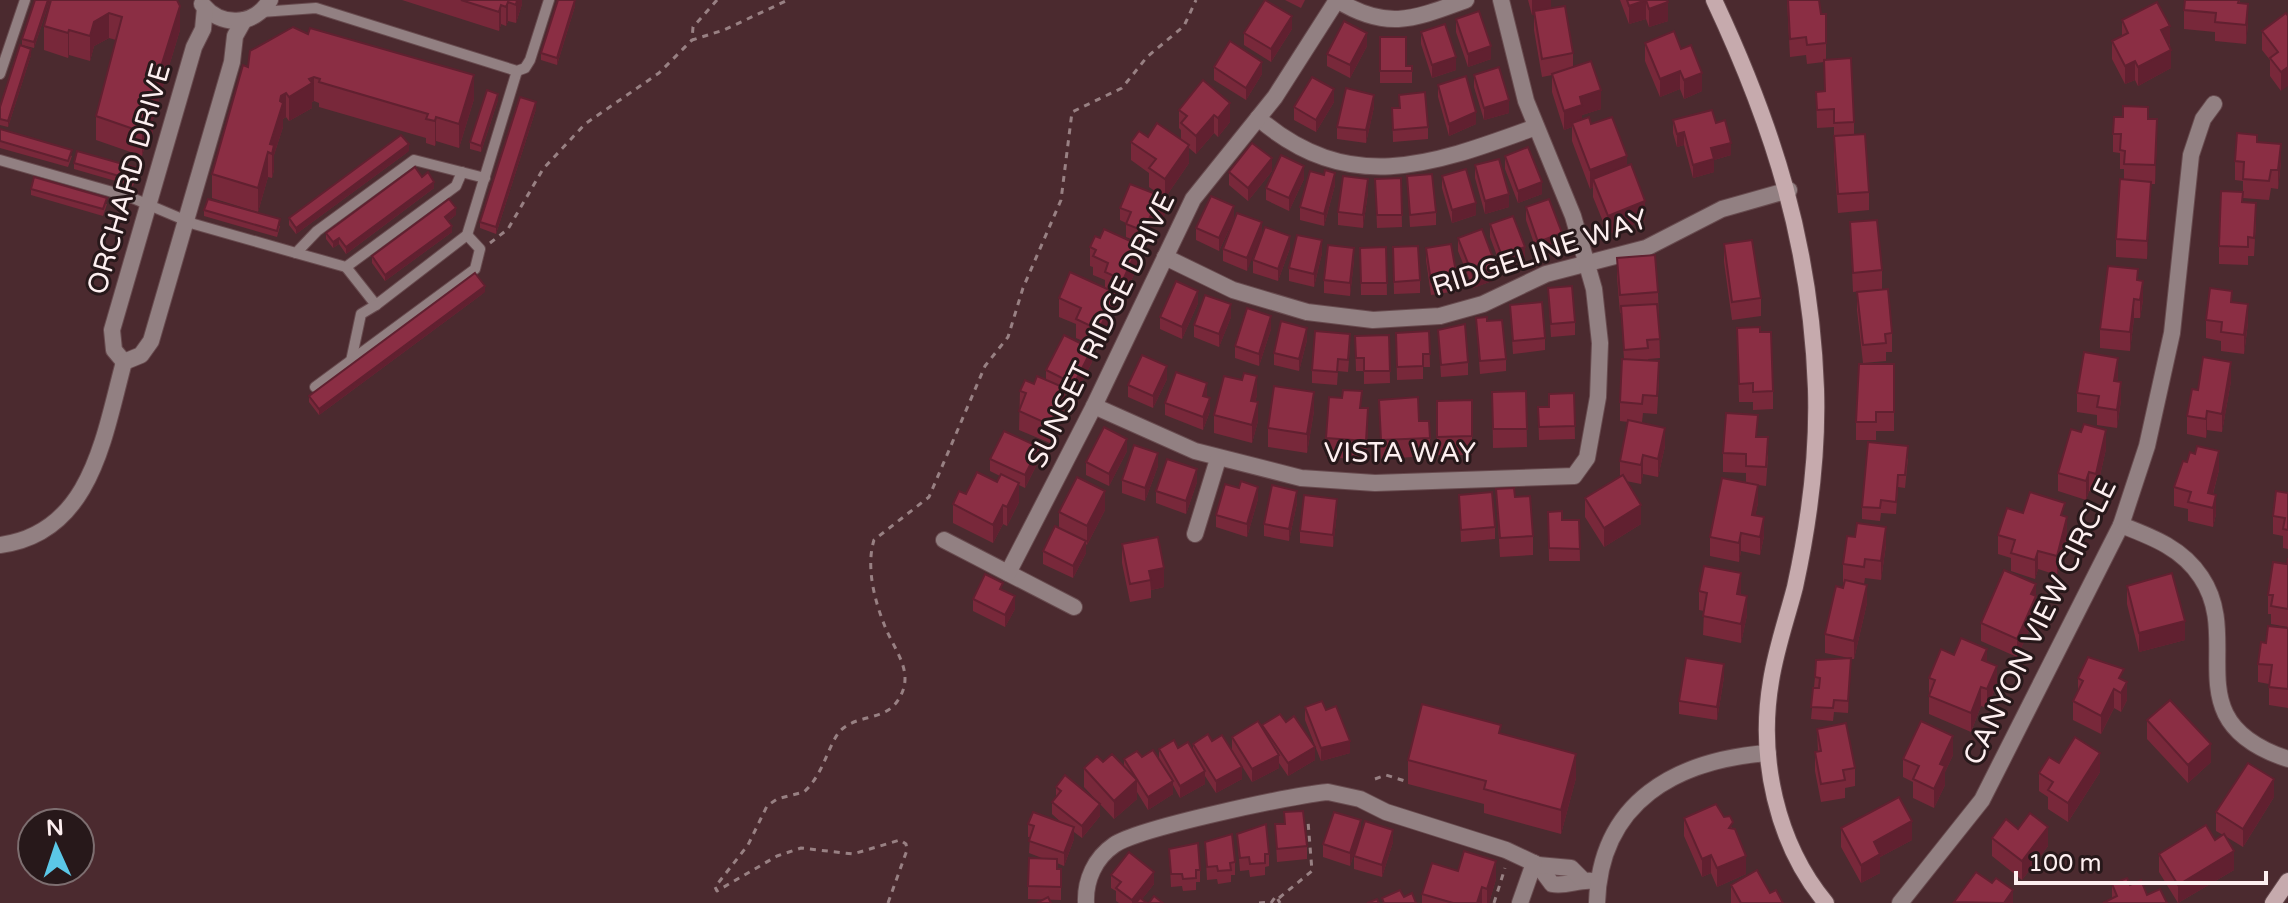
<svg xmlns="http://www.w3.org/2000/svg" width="2288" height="903" font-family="'Varela Round',sans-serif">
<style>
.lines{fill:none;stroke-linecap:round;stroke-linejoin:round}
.lane-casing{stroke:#674a4e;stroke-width:12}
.street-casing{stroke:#674a4e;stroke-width:18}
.secondary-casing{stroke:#674a4e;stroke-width:18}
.path{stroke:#988083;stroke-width:3;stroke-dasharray:6 6;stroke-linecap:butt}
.lane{stroke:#928082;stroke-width:10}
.street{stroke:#928082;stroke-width:16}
.secondary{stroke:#c6aaad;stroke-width:16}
.wall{fill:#78283a}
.shaded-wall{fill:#612030}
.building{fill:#8b2e44;stroke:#612030;stroke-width:2}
.labels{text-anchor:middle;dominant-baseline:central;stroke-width:6;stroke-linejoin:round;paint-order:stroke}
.street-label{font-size:28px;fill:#fdeff0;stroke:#27181a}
</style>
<rect width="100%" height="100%" fill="#4b2a2f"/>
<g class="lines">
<g class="lane-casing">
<g id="lane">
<polyline points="261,12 316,8 517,71 525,68 530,60 549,0"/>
<polyline points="0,74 25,0"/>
<polyline points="0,160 130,197 194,224 296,253 317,231 414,160 485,178"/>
<polyline points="296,253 346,267 456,186 462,172"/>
<polyline points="346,267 376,305 467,235 517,71"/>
<polyline points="351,361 361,314 376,305"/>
<polyline points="315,387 475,269 480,249 467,235"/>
</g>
</g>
<g class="street-casing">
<g id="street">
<path d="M202 4C220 27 254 27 270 0"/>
<path d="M1258 118C1350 197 1434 164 1536 127"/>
<polyline points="1165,257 1233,290 1307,312 1373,320 1440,316 1483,304 1546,274 1646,248 1722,209 1789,190"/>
<polyline points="124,362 114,350 112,330 194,47 203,29 205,8"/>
<polyline points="124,362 141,355 151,341 232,62 235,36 244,20"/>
<polyline points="1094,406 1195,451 1301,478 1375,483 1574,476 1587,458 1598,397 1600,343 1594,289 1573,216 1526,101 1501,0"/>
<path d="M2121 525C2152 537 2182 548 2201 577 2245 642 2172 721 2288 759"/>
<polyline points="1195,534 1218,459"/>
<polyline points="944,540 1074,607"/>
<path d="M0 545C92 533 104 435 124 362"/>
<path d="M1008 573 1094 406 1193 199 1275 97 1337 0C1387 31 1414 19 1466 0"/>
<path d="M1538 865 1552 884C1567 887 1578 879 1593 881"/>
<path d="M1086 903C1085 880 1095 858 1114 845 1138 828 1294 795 1328 792L1360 799 1386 812 1506 850 1538 865 1571 868 1583 880"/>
<polyline points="1520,903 1534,863"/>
<path d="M1597 903C1600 801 1677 760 1768 753"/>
<polyline points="1900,903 1982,800 2121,525 2147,446 2172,333 2191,155 2203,119 2214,104"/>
</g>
</g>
<g class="secondary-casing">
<g id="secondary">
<path d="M1714 0C1774 128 1811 246 1816 389 1818 455 1809 523 1795 587 1787 618 1776 649 1771 681 1758 757 1776 843 1826 903"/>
<polyline points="2273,903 2288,881"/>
</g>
</g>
<g class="path">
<polyline points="717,0 693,27 692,40 724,30 788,0"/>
<polyline points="490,243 508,229 543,169 585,124 659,73 692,40"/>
<polyline points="1375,779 1386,775 1408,782"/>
<polyline points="1279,898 1312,871 1308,821"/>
<path d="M888 903 907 850 906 844 900 840 853 854 801 848 777 856 717 891 715 887 748 845 767 806 777 799 804 792C824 774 829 742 841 730 857 715 883 720 896 703 918 674 894 651 884 624 874 599 866 566 874 540L929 497 985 366 1008 337 1023 288 1061 200 1072 112 1122 88 1147 57 1184 26 1196 0"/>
<polyline points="1259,903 1271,902"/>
<polyline points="1271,903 1276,896 1280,903"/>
<polyline points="1494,903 1505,868"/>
</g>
<use href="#lane" class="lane"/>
<use href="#street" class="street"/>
<use href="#secondary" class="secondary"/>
</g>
<g class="wall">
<polygon points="35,0 50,0 34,48 22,45 22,39"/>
<polygon points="51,0 180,30 153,119 153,131 151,139 147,138 142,156 96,140 96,116 116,40 109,38 94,46 90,61 69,55 68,58 44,50 44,26"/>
<polygon points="402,0 522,0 522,4 516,23 508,21 506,26 501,24 499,31"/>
<polygon points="1285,0 1305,0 1301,8"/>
<polygon points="1528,0 1551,0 1551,8 1573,53 1573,67 1601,109 1582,115 1582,119 1591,124 1627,166 1645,220 1608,234 1593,197 1593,187 1590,189 1572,141 1572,127 1564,130 1552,92 1552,75 1542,77 1534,30 1534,14 1532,15"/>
<polygon points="1620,0 1667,0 1668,21 1649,27 1646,19 1629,24"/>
<polygon points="1787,0 1819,0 1821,14 1826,14 1826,60 1854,122 1854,135 1869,192 1869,210 1838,213 1834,155 1834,127 1817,128 1816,92 1824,91 1824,62 1807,64 1806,55 1790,57"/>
<polygon points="2240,0 2240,4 2248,23 2246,44 2215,41 2215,32 2184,29 2184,10"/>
<polygon points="575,6 557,65 541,60 541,53"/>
<polygon points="2286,13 2281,91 2270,76 2270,60 2262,50 2262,31"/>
<polygon points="1456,19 1491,59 1468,67 1456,32"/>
<polygon points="2122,20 2170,44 2171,68 2138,86 2135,80 2125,84 2112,59 2112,41 2122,36"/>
<polygon points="1292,29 1271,62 1244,45 1244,33"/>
<polygon points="1421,32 1456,70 1432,78 1421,44"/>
<polygon points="308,34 474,99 459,148 436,141 435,146 426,143 426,138 319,107 319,103 314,101 312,102 312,108 289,121 286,117 283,119 283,127 274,155 274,170 272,178 268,177 258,212 212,198 212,174 248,67"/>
<polygon points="1380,37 1406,66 1412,66 1412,83 1380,83"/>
<polygon points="1645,43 1681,49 1702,91 1684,99 1680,89 1660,97 1645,61"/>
<polygon points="1367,46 1350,78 1327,66 1327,54"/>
<polygon points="31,55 8,127 0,125 0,107"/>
<polygon points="1214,67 1262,74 1246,100 1214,80"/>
<polygon points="1474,75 1509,113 1484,120 1474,87"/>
<polygon points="1203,80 1230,122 1218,137 1214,133 1196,154 1189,148 1189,163 1165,198 1166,211 1160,226 1153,223 1144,244 1126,237 1126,223 1120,220 1120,208 1165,198 1149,187 1149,173 1131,160 1131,142 1148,137 1181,139 1181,130 1179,128 1179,110"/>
<polygon points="1438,85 1476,124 1449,136 1438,97"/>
<polygon points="1399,95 1428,127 1428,139 1393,142 1392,108 1399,108"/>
<polygon points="498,100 481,152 470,149 470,142"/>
<polygon points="1334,102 1316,132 1294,120 1294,107"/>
<polygon points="1374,107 1366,143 1337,139 1337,127"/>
<polygon points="536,109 496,234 480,228 480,222"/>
<polygon points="2148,119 2157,138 2155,184 2151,184 2147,259 2116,257 2116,239 2124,180 2124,169 2120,169 2120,153 2113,152 2113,134"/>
<polygon points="1673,120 1716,123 1731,155 1714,160 1714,172 1693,178 1684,145 1677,147 1673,133"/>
<polygon points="0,129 72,156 68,167 0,148"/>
<polygon points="2257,142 2281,162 2278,189 2271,188 2269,200 2243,198 2243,202 2256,221 2254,256 2248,256 2248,265 2219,264 2219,246 2243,192 2243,181 2235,180 2235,161"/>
<polygon points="409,151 296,234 289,225 289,218"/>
<polygon points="1505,156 1542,194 1518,203 1505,169"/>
<polygon points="74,163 137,175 133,186 74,169"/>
<polygon points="1475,165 1509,207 1485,214 1475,178"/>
<polygon points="1272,171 1248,201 1229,185 1229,172"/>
<polygon points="1407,176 1436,212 1436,225 1410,227"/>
<polygon points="1442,176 1476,215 1452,223 1442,188"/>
<polygon points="422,177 434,188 346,254 339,244 333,248 326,239 326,233"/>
<polygon points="1401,178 1402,227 1377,228 1375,179"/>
<polygon points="1304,179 1289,211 1266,200 1266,188"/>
<polygon points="1335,185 1324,226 1300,220 1300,207"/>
<polygon points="31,189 107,204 103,216 31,195"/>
<polygon points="1368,192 1363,228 1338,225 1338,212"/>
<polygon points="1526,207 1562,246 1538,255 1526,220"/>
<polygon points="204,210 280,226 277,237 204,216"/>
<polygon points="456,215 448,221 452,232 385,281 372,263 372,256"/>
<polygon points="1234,219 1219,251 1196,240 1196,228"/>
<polygon points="1262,222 1247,271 1223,261 1223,249"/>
<polygon points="1850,222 1882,270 1882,289 1853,292"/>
<polygon points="1490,224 1525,259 1512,264 1512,269 1503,272 1490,237"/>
<polygon points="1458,238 1495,276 1492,281 1473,288 1458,251"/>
<polygon points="1724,244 1761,298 1761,316 1732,320 1724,262"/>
<polygon points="1090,247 1139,263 1123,299 1116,295 1116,311 1099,348 1076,338 1076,324 1059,317 1059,298 1105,288 1105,280 1093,275 1093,267 1090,266"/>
<polygon points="1386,247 1387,295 1361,295 1360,248"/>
<polygon points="1393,247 1420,280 1420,293 1394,294"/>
<polygon points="1290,248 1278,281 1253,273 1253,260"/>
<polygon points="1426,248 1457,278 1457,291 1431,295 1426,260"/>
<polygon points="1322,253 1314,287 1289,281 1289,268"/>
<polygon points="1617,258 1658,292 1660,358 1648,359 1648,361 1659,380 1657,414 1643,413 1642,422 1665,446 1658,477 1643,474 1641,484 1626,481 1641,524 1604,547 1585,517 1585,498 1620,477 1620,461 1628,422 1620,421 1620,402 1624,359 1621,313 1620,313 1617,277"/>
<polygon points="1354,260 1350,296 1324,293 1324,280"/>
<polygon points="2138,280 2143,300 2140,318 2134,318 2130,351 2100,348 2100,329"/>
<polygon points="1548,288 1575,322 1575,335 1551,337"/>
<polygon points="485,292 319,415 309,402 309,396"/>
<polygon points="1857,292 1892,333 1892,352 1886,352 1886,361 1863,363 1857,310"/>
<polygon points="2232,302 2248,323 2244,354 2221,351 2221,341 2206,338 2206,320"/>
<polygon points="1198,303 1182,339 1160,329 1160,317"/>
<polygon points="1510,305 1545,338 1545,350 1513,354"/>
<polygon points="1231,317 1219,347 1194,337 1194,325"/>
<polygon points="1476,318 1487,321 1506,359 1506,371 1480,374"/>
<polygon points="1737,328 1760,332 1773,391 1773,409 1753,410 1753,402 1739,402"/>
<polygon points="1271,329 1259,366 1235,358 1235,346"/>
<polygon points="1438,330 1468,362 1468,375 1441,377"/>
<polygon points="1429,331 1430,367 1423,367 1423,379 1397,380 1396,333"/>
<polygon points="1389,335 1390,383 1364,384 1364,371 1356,371 1355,336"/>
<polygon points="1307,340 1299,371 1274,365 1274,353"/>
<polygon points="1350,346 1348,372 1338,371 1337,385 1312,383 1312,370"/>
<polygon points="1092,362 1074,397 1065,392 1065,407 1050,443 1019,430 1020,391 1034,384 1046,380 1046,370"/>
<polygon points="1894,364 1894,431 1876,431 1876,440 1856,440 1856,422"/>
<polygon points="2118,377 2117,381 2121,400 2117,428 2097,425 2097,415 2077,412 2077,393"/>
<polygon points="1167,379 1153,408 1128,397 1128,385"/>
<polygon points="2231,381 2222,432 2207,430 2206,438 2187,434 2187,416 2198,390"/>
<polygon points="1526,391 1527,447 1493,448 1492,392"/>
<polygon points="1574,393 1575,439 1539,440 1538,407 1549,406"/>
<polygon points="1257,395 1255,402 1258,421 1252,443 1214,433 1214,415"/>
<polygon points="1207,396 1210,411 1203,430 1165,415 1165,403"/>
<polygon points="1379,400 1419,421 1430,438 1430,456 1381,459"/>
<polygon points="1472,400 1472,455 1437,455 1437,401"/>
<polygon points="1314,411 1307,453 1268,447 1268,428"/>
<polygon points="1368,427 1366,460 1326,457 1326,438"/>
<polygon points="2081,432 2106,449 2096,493 2089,491 2086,500 2058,491 2058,473"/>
<polygon points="1758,437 1768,456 1766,486 1758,485 1758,503 1755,516 1764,536 1760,555 1741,551 1739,562 1710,556 1710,537 1746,482 1746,473 1723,472 1723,453"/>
<polygon points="1127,451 1109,486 1086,475 1086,462"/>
<polygon points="1908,458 1905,488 1898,487 1896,514 1881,513 1880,521 1862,519 1862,507"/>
<polygon points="990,459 1039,460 1025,488 1019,485 1019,502 1007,526 1003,524 993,543 953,523 953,504 966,494 997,482 1000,476 990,471"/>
<polygon points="1158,466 1145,501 1122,493 1122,480"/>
<polygon points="2219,470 2213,494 2216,514 2213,527 2188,521 2188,509 2174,506 2174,487"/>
<polygon points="1197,482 1186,514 1156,503 1156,491"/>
<polygon points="1496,489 1515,497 1533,536 1533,555 1500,557"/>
<polygon points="2288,493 2288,549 2283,548 2283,536 2273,534 2273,516"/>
<polygon points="1459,495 1495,527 1495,539 1461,542"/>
<polygon points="1258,499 1247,537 1216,527 1216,515"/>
<polygon points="1297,503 1289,541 1264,536 1264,524"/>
<polygon points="1105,510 1087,545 1086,544 1086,553 1073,578 1043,564 1043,551 1059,528 1059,512"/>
<polygon points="1337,512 1333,547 1300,543 1300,531"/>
<polygon points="1548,512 1562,520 1579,520 1580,561 1549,561"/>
<polygon points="2023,513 2065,516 2067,536 2057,575 2038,569 2035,579 2011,571 2011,558 1998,554 1998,535"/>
<polygon points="1122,544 1164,587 1151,590 1151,598 1130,602 1122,563"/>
<polygon points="1886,545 1881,580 1865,578 1864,584 1867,603 1854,659 1851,659 1848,713 1834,712 1833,721 1811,719 1815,677 1849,658 1825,653 1825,634 1844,583 1843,582 1843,564"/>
<polygon points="2288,558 2288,627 2271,624 2271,614 2268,614 2268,595 2287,564"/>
<polygon points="2036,584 2036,615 2017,657 1981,641 1981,623"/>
<polygon points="2127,586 2185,640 2139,652 2127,604"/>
<polygon points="1003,591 1015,609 1005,627 973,611 973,599"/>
<polygon points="1699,591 1741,592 1741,595 1747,615 1741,643 1703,635 1704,611 1699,610"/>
<polygon points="2288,628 2288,708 2269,705 2269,684 2258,682 2258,664 2266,643"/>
<polygon points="1954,655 1987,662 1997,684 1987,708 1981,706 1971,732 1929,714 1929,678"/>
<polygon points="1724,677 1717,720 1679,714 1679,701"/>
<polygon points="2078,678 2124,680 2127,700 2121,712 2114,708 2101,734 2073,720 2073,701 2078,691"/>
<polygon points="1305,707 1326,710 1350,753 1321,761 1305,720"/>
<polygon points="2147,720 2211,762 2188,783 2147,739"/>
<polygon points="1286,722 1315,760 1288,776 1279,763 1279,768 1252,782 1232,750 1232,737 1262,728 1262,725"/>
<polygon points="1817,729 1855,768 1855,786 1845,788 1845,798 1821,802 1815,771 1815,752 1818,752"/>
<polygon points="1501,734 1576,778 1561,834 1484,813 1484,804 1408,784 1408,760"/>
<polygon points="1193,744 1242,779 1216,793 1205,776 1205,784 1180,798 1173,785 1173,794 1148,810 1137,792 1137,799 1114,819 1100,804 1100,816 1082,838 1074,832 1074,839 1064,866 1057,863 1057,869 1061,869 1061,900 1028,899 1028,886 1042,858 1029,853 1030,837 1028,837 1028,824 1062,823 1052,814 1052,802 1056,797 1056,787 1097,801 1084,787 1084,768 1103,762 1124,766 1124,759 1142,757 1159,760 1159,749 1178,748 1193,750"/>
<polygon points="1953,755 1945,772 1945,785 1934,808 1913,798 1913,782 1903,777 1903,759"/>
<polygon points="2059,763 2100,772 2068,822 2048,809 2048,797 2039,791 2039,773"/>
<polygon points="2274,797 2243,847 2225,836 2234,870 2178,903 2159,872 2159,854 2215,840 2223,835 2216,831 2216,812"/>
<polygon points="1284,812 1307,846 1307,859 1277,862 1275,824 1284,824"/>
<polygon points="1724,817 1733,829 1746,874 1717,887 1711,873 1702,877 1684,836 1684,818"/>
<polygon points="1841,828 1912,840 1880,857 1880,873 1861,883 1841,847"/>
<polygon points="2018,829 2048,846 2022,880 1992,856 1992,838"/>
<polygon points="1361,833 1350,866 1323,857 1323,844"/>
<polygon points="1237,834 1269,854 1269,866 1265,867 1265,875 1250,877 1249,870 1240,871"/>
<polygon points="1205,842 1235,862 1235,875 1231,875 1231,882 1218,884 1217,879 1207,880"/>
<polygon points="1393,842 1382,877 1354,869 1354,856"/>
<polygon points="1169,849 1200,870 1200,882 1196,882 1196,890 1183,891 1182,886 1171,887"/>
<polygon points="1458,871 1496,879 1489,903 1422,903 1422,894"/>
<polygon points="1111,875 1154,884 1142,899 1147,903 1119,903 1116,901 1116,891 1111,888"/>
<polygon points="2112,884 2130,885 2147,895 2167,903 2112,899"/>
<polygon points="1731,885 1770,893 1783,903 1731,903"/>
</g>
<g class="shaded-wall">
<polygon points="48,0 50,0 34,48 34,42"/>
<polygon points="517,0 522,0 522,4 516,23 516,5"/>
<polygon points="575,0 575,6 557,65 557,58"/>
<polygon points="1532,0 1551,0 1551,10 1532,15"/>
<polygon points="1646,0 1646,19 1629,24 1629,6"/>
<polygon points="508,2 508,21 506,26 506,7"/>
<polygon points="1668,2 1668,21 1649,27 1649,9"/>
<polygon points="2248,4 2248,23 2246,44 2246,25"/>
<polygon points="501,5 501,24 499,31 499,12"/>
<polygon points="180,6 180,30 153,119 153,131 151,139 149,105"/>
<polygon points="109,13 109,38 94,46 90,61 90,36 94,22"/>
<polygon points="1292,16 1292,29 1271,62 1271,49"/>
<polygon points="2170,26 2170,44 2161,49 2161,30"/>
<polygon points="69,30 69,55 68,58 68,33"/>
<polygon points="1367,33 1367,46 1350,78 1350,65"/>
<polygon points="1491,46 1491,59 1468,67 1468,54"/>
<polygon points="31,49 31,55 8,127 8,121"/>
<polygon points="2171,50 2171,68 2138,86 2138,67"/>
<polygon points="1456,57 1456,70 1432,78 1432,65"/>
<polygon points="2135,61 2135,80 2125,84 2125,66"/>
<polygon points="1262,62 1262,74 1246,100 1246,88"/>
<polygon points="2288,67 2288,86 2281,91 2281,72"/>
<polygon points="1680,71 1680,89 1660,97 1660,79"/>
<polygon points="1702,73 1702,91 1684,99 1684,80"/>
<polygon points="474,75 474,99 459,148 459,124"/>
<polygon points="314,77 314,101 312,102 312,108 289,121 289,97"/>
<polygon points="1334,89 1334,102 1316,132 1316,120"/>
<polygon points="1601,90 1601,109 1582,115 1582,124 1572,123 1572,127 1564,130 1564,111 1580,97"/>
<polygon points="286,93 286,117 283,119 283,127 274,155 274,170 272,178 272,154 270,144 280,101 281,96"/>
<polygon points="498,94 498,100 481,152 481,146"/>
<polygon points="1374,95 1374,107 1366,143 1366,130"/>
<polygon points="1509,100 1509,113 1484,120 1484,108"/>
<polygon points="536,102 536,109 496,234 496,227"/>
<polygon points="1230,103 1230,122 1218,137 1218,118"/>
<polygon points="1476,112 1476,124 1449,136 1449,124"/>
<polygon points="147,113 147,138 142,156 142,132"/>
<polygon points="1214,115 1214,133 1196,154 1196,136"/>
<polygon points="436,117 436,141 435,146 435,121"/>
<polygon points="2157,119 2157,138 2155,184 2155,165"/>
<polygon points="1684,132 1684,145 1677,147 1677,134"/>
<polygon points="1731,143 1731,155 1714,160 1714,172 1693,178 1693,165 1711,148"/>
<polygon points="409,144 409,151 296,234 296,228"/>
<polygon points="2281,144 2281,162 2278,189 2278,170"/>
<polygon points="1189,145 1189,163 1165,198 1165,179"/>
<polygon points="268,152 268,177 258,212 258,188"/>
<polygon points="1627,156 1627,175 1593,179 1593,187 1590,189 1590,170"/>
<polygon points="1272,158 1272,171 1248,201 1248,188"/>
<polygon points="1304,166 1304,179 1289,211 1289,198"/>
<polygon points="1335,173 1335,185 1324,226 1324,214"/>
<polygon points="1368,179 1368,192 1363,228 1363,215"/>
<polygon points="434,182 434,188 346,254 346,247"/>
<polygon points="1542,182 1542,194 1518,203 1518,191"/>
<polygon points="2151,182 2151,200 2147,259 2147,241"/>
<polygon points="1509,194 1509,207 1485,214 1485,201"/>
<polygon points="1166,198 1166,211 1160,226 1160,213"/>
<polygon points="1645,201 1645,220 1608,234 1608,216"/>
<polygon points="1476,203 1476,215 1452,223 1452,210"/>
<polygon points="1234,206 1234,219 1219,251 1219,238"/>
<polygon points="456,208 456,215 445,223 445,217"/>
<polygon points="1153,210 1153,223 1144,244 1144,231"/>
<polygon points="1262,222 1262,234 1247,271 1247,258"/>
<polygon points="452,226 452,232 385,281 385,275"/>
<polygon points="1562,233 1562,246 1538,255 1538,242"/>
<polygon points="1290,236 1290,248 1278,281 1278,269"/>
<polygon points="339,238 339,244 333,248 333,242"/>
<polygon points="1322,240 1322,253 1314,287 1314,274"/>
<polygon points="1139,245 1139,263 1123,299 1123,280"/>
<polygon points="1525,247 1525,259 1512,264 1512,269 1503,272 1503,259 1511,252"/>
<polygon points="1354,248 1354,260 1350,296 1350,283"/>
<polygon points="1495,263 1495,276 1492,281 1473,288 1473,276"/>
<polygon points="2143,281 2143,300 2140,318 2140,300"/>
<polygon points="485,286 485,292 319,415 319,409"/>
<polygon points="1198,291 1198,303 1182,339 1182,327"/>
<polygon points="1116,293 1116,311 1099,348 1099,330"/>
<polygon points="2134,299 2134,318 2130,351 2130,332"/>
<polygon points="1231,304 1231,317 1219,347 1219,334"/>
<polygon points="2248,304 2248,323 2244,354 2244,335"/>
<polygon points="1271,316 1271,329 1259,366 1259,354"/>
<polygon points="1307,328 1307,340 1299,371 1299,359"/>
<polygon points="1092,349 1092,362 1074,397 1074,384"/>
<polygon points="2118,358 2118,377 2114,399 2114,381"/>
<polygon points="2231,362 2231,381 2222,432 2222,414"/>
<polygon points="1167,366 1167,379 1153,408 1153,396"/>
<polygon points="1257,376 1257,395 1251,419 1251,401"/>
<polygon points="2121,382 2121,400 2117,428 2117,410"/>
<polygon points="1207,383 1207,396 1203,408 1203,396"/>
<polygon points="1065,388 1065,407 1050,443 1050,425"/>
<polygon points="1314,392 1314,411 1307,453 1307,434"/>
<polygon points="1210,398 1210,411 1203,430 1203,417"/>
<polygon points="1258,402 1258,421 1252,443 1252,425"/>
<polygon points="1368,408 1368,427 1366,460 1366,441"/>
<polygon points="2207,411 2207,430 2206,438 2206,419"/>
<polygon points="1665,428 1665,446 1658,477 1658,459"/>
<polygon points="2106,430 2106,449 2096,493 2096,474"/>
<polygon points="1127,439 1127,451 1109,486 1109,474"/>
<polygon points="1039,447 1039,460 1025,488 1025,475"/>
<polygon points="2219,451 2219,470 2209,508 2208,493"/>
<polygon points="1158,453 1158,466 1145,501 1145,488"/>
<polygon points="1643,455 1643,474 1641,484 1641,465"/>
<polygon points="1197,469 1197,482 1186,514 1186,501"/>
<polygon points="2089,472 2089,491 2086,500 2086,481"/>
<polygon points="1019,483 1019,502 1007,526 1007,507"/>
<polygon points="1758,485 1758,503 1752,533 1752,515"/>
<polygon points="1258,487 1258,499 1247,537 1247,524"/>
<polygon points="1105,491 1105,510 1087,545 1087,526"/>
<polygon points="1297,491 1297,503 1289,541 1289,529"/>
<polygon points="2216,495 2216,514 2213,527 2213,508"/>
<polygon points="1337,499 1337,512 1333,547 1333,535"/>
<polygon points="1003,505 1003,524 993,543 993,525"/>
<polygon points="1641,505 1641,524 1604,547 1604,528"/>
<polygon points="1764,517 1764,536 1760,555 1760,537"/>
<polygon points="2067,517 2067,536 2057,575 2057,556"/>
<polygon points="1886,527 1886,545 1881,580 1881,561"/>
<polygon points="1741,533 1741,551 1739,562 1739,543"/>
<polygon points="1086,541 1086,553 1073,578 1073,566"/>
<polygon points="2038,551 2038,569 2035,579 2035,560"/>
<polygon points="1164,568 1164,587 1151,590 1149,571"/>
<polygon points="1741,573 1741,592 1737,613 1737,594"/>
<polygon points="2036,584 2036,615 2017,657 2017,639 2031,594"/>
<polygon points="1867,585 1867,603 1854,659 1854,641"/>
<polygon points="1015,596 1015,609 1005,627 1005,615"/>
<polygon points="1747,596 1747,615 1741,643 1741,624"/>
<polygon points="2185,621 2185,640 2139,652 2139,633"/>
<polygon points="1987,649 1987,667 1982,660"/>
<polygon points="1851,658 1851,671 1848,713 1848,701"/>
<polygon points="1724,664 1724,677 1717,720 1717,707"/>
<polygon points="1997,666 1997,684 1987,708 1987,689"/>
<polygon points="2127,682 2127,700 2121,712 2121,693"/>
<polygon points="1981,687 1981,706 1971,732 1971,713"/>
<polygon points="2114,689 2114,708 2101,734 2101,716"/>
<polygon points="1953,736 1953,755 1945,772 1945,785 1934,808 1934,789 1940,764"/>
<polygon points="1350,741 1350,753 1321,761 1321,748"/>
<polygon points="2211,744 2211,762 2188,783 2188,765"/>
<polygon points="1315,747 1315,760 1288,776 1288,763"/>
<polygon points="2100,753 2100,772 2068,822 2068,803"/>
<polygon points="1576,754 1576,778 1561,834 1561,810"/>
<polygon points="1279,755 1279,768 1252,782 1252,769"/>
<polygon points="1242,767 1242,779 1216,793 1216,781"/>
<polygon points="1205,771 1205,784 1180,798 1180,786"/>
<polygon points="2274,779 2274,797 2243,847 2243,829"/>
<polygon points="1137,780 1137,799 1114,819 1114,801"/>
<polygon points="1173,781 1173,794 1148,810 1148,797"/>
<polygon points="1100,804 1100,816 1082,838 1082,826"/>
<polygon points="1361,820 1361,833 1350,866 1350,853"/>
<polygon points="1912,821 1912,840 1880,857 1880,873 1861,883 1861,865 1874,842"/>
<polygon points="1074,827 1074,839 1064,866 1064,853"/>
<polygon points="2048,827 2048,846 2022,880 2022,861"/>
<polygon points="1393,830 1393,842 1382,877 1382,865"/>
<polygon points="2234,851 2234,870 2178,903 2178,885"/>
<polygon points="1711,855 1711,873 1702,877 1702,859"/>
<polygon points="1746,856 1746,874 1717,887 1717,868"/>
<polygon points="1496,861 1496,879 1489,903 1487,903 1487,889"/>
<polygon points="1154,872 1154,884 1139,903 1132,903 1132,900"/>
<polygon points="1482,887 1482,903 1477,903"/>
<polygon points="2013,890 2013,903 2004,903"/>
</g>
<g class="building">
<polygon points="35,0 48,0 34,42 22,39"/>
<polygon points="51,0 177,0 180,6 149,105 153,107 151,114 147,113 142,132 96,116 122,17 109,13 94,22 90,36 69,30 68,33 44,26"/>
<polygon points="461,0 517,0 516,5 508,2 506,7 501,5 499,12"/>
<polygon points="558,0 575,0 557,58 541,53"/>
<polygon points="1265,0 1292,16 1271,49 1244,33"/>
<polygon points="1627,0 1667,0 1668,2 1649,9 1646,0 1629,6"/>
<polygon points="1788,0 1819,0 1821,14 1826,14 1826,43 1807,45 1806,37 1790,39"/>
<polygon points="2185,0 2239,0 2238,3 2248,4 2246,25 2215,22 2216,13 2184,10"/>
<polygon points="2157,2 2170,26 2161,30 2171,50 2138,67 2135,61 2125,66 2112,41 2128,33 2122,20"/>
<polygon points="1565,6 1573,53 1542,59 1534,11"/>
<polygon points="1479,11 1491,46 1468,54 1456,19"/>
<polygon points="2286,13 2288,16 2288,67 2281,72 2270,58 2278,52 2262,31"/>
<polygon points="1344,21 1367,33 1350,65 1327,54"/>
<polygon points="1445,24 1456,57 1432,65 1421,32"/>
<polygon points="293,27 308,34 310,28 474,75 459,124 436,117 435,121 426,119 428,114 319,82 320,79 314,77 309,79 312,83 289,97 286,93 281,96 280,101 283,103 270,144 274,145 272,154 268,152 258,188 212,174 243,65 248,67 250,51"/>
<polygon points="1674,31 1681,49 1691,45 1702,73 1684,80 1680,71 1660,79 1645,43"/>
<polygon points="1380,37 1406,37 1406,66 1412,66 1412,71 1380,71"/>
<polygon points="1230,41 1262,62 1246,88 1214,67"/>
<polygon points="20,45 31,49 8,121 0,119 0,107"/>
<polygon points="1851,58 1854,122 1834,123 1834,109 1817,110 1816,92 1825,91 1824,60"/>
<polygon points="1591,61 1601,90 1580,97 1582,105 1564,111 1552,74"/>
<polygon points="1499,67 1509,100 1484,108 1474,75"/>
<polygon points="1466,76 1476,112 1449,124 1438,85"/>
<polygon points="1312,77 1334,89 1316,120 1294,107"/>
<polygon points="1203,80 1230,103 1218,118 1214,115 1196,136 1181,123 1187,116 1179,110"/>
<polygon points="1346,88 1374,95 1366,130 1337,127"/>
<polygon points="487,90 498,94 481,146 470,142"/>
<polygon points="1425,92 1428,127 1393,130 1392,108 1400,108 1399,95"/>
<polygon points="520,97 536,102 496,227 480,222"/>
<polygon points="2123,106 2148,107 2148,119 2157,119 2155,165 2124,164 2125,151 2120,150 2121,134 2113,134 2114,117 2123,117"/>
<polygon points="1712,110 1716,123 1725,120 1731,143 1711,148 1714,159 1693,165 1684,132 1677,134 1673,120"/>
<polygon points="1589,117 1591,124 1612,117 1627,156 1590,170 1572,123"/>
<polygon points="1157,123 1189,145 1165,179 1149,168 1156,159 1131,142 1139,131 1148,137"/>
<polygon points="0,129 72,150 68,161 0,141"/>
<polygon points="2237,133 2257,135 2257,142 2281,144 2278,170 2271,170 2269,181 2243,179 2244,162 2235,161"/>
<polygon points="1865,134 1869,192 1838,194 1834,136"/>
<polygon points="401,135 409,144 296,228 289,218"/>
<polygon points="1252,143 1272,158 1248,188 1229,172"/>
<polygon points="1528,147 1542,182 1518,191 1505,156"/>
<polygon points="77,151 137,168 133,180 74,163"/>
<polygon points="1281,155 1304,166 1289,198 1266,188"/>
<polygon points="1499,159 1509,194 1485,201 1475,165"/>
<polygon points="1631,164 1645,201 1608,216 1593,179"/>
<polygon points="415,167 422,177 428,172 434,182 346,247 339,238 333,242 326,233"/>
<polygon points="1466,169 1476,203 1452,210 1442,176"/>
<polygon points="1325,170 1335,173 1324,214 1300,207 1310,171 1324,175"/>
<polygon points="1432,174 1436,212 1410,215 1407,176"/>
<polygon points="1343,176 1368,179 1363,215 1338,212"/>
<polygon points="34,177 107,198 103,209 31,189"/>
<polygon points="1401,178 1402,215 1377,215 1375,179"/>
<polygon points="2120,179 2151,182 2147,241 2116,239"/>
<polygon points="1130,184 1166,198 1160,213 1153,210 1144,231 1126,224 1131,212 1120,208"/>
<polygon points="2221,191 2243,192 2242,202 2256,203 2254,238 2248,237 2248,247 2219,246"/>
<polygon points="1211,196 1234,206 1219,238 1196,228"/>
<polygon points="208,199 280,219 277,231 204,210"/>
<polygon points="449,199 456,208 445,217 452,226 385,275 372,256"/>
<polygon points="1549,199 1562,233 1538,242 1526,207"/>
<polygon points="1237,213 1262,222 1247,258 1223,249"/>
<polygon points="1513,216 1525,247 1511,252 1512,256 1503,259 1490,224"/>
<polygon points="1877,220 1882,270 1853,273 1850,222"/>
<polygon points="1265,227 1290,236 1278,269 1253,260"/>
<polygon points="1104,229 1139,245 1123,280 1105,272 1108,263 1093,256 1096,250 1090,247 1095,236 1100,238"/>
<polygon points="1482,229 1495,263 1492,268 1473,276 1458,238"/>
<polygon points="1297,235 1322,240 1314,274 1289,268"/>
<polygon points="1752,240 1761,298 1732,302 1724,244"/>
<polygon points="1451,244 1457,278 1431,282 1426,248"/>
<polygon points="1328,245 1354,248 1350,283 1324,280"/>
<polygon points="1418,246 1420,280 1394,282 1393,247"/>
<polygon points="1386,247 1387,283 1361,283 1360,248"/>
<polygon points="1655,255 1658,292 1620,295 1617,258"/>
<polygon points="2108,266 2138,269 2137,280 2143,281 2140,300 2134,299 2130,332 2100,329"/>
<polygon points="1070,272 1116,293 1099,330 1076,319 1081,308 1059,298"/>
<polygon points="475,273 485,286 319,409 309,396"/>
<polygon points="1176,281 1198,291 1182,327 1160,317"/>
<polygon points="1572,286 1575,322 1551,324 1548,288"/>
<polygon points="2210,288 2232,291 2231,302 2248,304 2244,335 2221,332 2222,322 2206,320"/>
<polygon points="1888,289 1892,333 1885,334 1886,343 1863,345 1857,292"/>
<polygon points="1205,295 1231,304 1219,334 1194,325"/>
<polygon points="1542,302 1545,338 1513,341 1510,305"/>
<polygon points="1657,304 1660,339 1647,340 1648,348 1624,350 1621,306"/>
<polygon points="1247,308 1271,316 1259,354 1235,346"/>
<polygon points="1487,317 1487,321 1502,320 1506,359 1480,361 1476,318"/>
<polygon points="1281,321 1307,328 1299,359 1274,353"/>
<polygon points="1465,324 1468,362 1441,365 1438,330"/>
<polygon points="1760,327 1760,332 1771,332 1773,391 1753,392 1753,383 1739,384 1737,328"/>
<polygon points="1315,331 1350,334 1348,360 1338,359 1337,372 1312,370"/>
<polygon points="1429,331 1430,354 1423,354 1423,366 1397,367 1396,333"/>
<polygon points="1064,335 1092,349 1074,384 1046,370"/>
<polygon points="1389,335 1390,371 1364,371 1364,358 1356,358 1355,336"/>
<polygon points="2084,352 2118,358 2114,381 2121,382 2117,410 2097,407 2099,396 2077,393"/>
<polygon points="1142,355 1167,366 1153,396 1128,385"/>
<polygon points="2203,357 2231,362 2222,414 2207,411 2206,419 2187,416 2192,389 2198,390"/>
<polygon points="1622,359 1659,361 1657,396 1643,395 1642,404 1620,402"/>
<polygon points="1859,364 1894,364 1894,412 1876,412 1876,422 1856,422"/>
<polygon points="1176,372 1207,383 1203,396 1210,398 1203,417 1165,403"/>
<polygon points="1244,373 1257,376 1251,401 1258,402 1252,425 1214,415 1224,376 1242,380"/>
<polygon points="1037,376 1065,388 1050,425 1019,411 1026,393 1020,391 1025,380 1034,384"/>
<polygon points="1274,386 1314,392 1307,434 1268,428"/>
<polygon points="1343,390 1362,391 1360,408 1368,408 1366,441 1326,438 1329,397 1342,398"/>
<polygon points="1526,391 1527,429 1493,429 1492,392"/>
<polygon points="1574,393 1575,426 1539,427 1538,407 1549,407 1549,394"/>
<polygon points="1418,397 1419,421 1429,421 1430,438 1381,440 1379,400"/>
<polygon points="1472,400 1472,436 1437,437 1437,401"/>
<polygon points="1726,413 1758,415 1756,437 1768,437 1766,467 1746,466 1746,454 1723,453"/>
<polygon points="1628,420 1665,428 1658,459 1643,455 1641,465 1620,461"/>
<polygon points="2084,424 2106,430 2096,474 2089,472 2086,481 2058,473 2071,429 2081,432"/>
<polygon points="1104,427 1127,439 1109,474 1086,462"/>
<polygon points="1004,431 1039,447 1025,475 990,459"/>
<polygon points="1868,442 1908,446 1905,475 1898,475 1896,502 1881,500 1880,508 1862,507"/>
<polygon points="1134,445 1158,453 1145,488 1122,480"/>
<polygon points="2197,446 2219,451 2208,493 2216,495 2213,508 2188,502 2191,492 2174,487 2183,461 2187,462 2190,452 2195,454"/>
<polygon points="1167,459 1197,469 1186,501 1156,491"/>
<polygon points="977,472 997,482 1001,474 1019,483 1007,507 1003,505 993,525 953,504 959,491 966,494"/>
<polygon points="1623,475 1641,505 1604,528 1585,498"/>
<polygon points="1077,477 1105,491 1087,526 1059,512"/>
<polygon points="1722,478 1758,485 1752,515 1764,517 1760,537 1741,533 1739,543 1710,537"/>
<polygon points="1241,481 1258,487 1247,524 1216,515 1225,484 1239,488"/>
<polygon points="1272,485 1297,491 1289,529 1264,524"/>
<polygon points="1514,488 1515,497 1530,496 1533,536 1500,538 1496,489"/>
<polygon points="2276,491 2288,493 2288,530 2283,529 2285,518 2273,516"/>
<polygon points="1492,492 1495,527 1461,530 1459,495"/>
<polygon points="2030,492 2065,503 2061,515 2067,517 2057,556 2038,551 2035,560 2011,553 2015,540 1998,535 2007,508 2023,513"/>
<polygon points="1304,495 1337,499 1333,535 1300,531"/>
<polygon points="1562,511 1562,520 1579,520 1580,549 1549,548 1548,512"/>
<polygon points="1857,523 1886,527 1881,561 1865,559 1864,567 1843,564 1847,536 1855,537"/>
<polygon points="1055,526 1086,541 1073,566 1043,551"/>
<polygon points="1158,537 1164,568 1149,571 1151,580 1130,584 1122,544"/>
<polygon points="2288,558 2288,609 2271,606 2273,595 2268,595 2273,562 2287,564"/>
<polygon points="1704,566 1741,573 1737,594 1747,596 1741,624 1703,616 1707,593 1699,591"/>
<polygon points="2004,570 2036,584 2031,594 2036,596 2017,639 1981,623"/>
<polygon points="2172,573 2185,621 2139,633 2127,586"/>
<polygon points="985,574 1003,583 1000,589 1015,596 1005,615 973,599"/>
<polygon points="1845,580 1867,585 1854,641 1825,634 1836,586 1843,588"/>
<polygon points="2268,626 2288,628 2288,689 2269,687 2272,665 2258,664 2261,642 2266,643"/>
<polygon points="1961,638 1987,649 1982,660 1997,666 1987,689 1981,687 1971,713 1929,696 1935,680 1929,678 1941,649 1954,655"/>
<polygon points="2088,657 2124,669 2119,678 2127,682 2121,693 2114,689 2101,716 2073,701 2083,681 2078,678"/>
<polygon points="1686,658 1724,664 1717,707 1679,701"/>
<polygon points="1851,658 1848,701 1834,700 1833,708 1811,707 1813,688 1819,688 1820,678 1815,677 1816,660"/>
<polygon points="2170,700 2211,744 2188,765 2147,720"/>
<polygon points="1322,701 1326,710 1336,706 1350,741 1321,748 1305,707"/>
<polygon points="1422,704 1501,725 1499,733 1576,754 1561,810 1484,789 1486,781 1408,760"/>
<polygon points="1280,714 1286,722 1294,716 1315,747 1288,763 1262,725"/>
<polygon points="1258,721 1279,755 1252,769 1232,737"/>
<polygon points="1921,721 1953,736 1940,764 1945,766 1934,789 1913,779 1919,766 1903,759"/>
<polygon points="1846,723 1855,768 1843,770 1845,780 1821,784 1815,752 1821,751 1817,729"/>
<polygon points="1208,734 1212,741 1222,735 1242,767 1216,781 1193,744"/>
<polygon points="2075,737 2100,753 2068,803 2048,790 2053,782 2039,773 2049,757 2059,763"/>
<polygon points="1174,740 1178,748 1188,742 1205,771 1180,786 1159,749"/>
<polygon points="1153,750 1173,781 1148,797 1124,759 1137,751 1142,757"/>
<polygon points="1112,754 1137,780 1114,801 1084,768 1097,756 1103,762"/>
<polygon points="2248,763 2274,779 2243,829 2216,812"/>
<polygon points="1065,775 1100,804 1082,826 1052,802 1061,791 1056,787"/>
<polygon points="1899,797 1912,821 1874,842 1880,854 1861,865 1841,828"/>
<polygon points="1716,804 1724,817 1730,816 1733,822 1729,828 1735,829 1746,856 1717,868 1711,855 1702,859 1684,818"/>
<polygon points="1303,811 1307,846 1277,849 1275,824 1285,824 1284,812"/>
<polygon points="1033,812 1074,827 1064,853 1029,841 1034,826 1028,824"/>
<polygon points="1334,812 1361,820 1350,853 1323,844"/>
<polygon points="2030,813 2048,827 2022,861 1992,838 2006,819 2018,829"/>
<polygon points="1365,821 1393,830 1382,865 1354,856"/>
<polygon points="1266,824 1269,854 1265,854 1265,863 1250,864 1249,857 1240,858 1237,834"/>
<polygon points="2206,825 2215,840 2224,834 2234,851 2178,885 2159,854"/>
<polygon points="1232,834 1235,862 1230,863 1231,870 1218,871 1217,866 1207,867 1205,842"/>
<polygon points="1198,843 1200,870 1196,870 1196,878 1183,879 1182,874 1171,874 1169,849"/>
<polygon points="1464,851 1496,861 1487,889 1482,887 1477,903 1453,903 1422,894 1432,863 1458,871"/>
<polygon points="1129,852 1154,872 1132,900 1116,888 1121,882 1111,875"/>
<polygon points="1029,858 1057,859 1057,869 1061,869 1061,887 1028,886"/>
<polygon points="1757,870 1770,893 1776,890 1783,903 1741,903 1731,885"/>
<polygon points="1976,872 1992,883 1996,878 2013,890 2004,903 1954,902"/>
<polygon points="2127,878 2130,885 2141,880 2147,895 2160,889 2167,903 2103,903 2117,896 2112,884"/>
<polygon points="1400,890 1404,897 1412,893 1416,903 1384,903 1382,898"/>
<polygon points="1154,896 1163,903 1149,903"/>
<polygon points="1048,897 1051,903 1037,903"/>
<polygon points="1140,898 1147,903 1136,903"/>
<polygon points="1377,899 1379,903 1367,903"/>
</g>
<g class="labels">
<g class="street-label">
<text transform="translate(129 179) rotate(-74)">ORCHARD DRIVE</text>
<text transform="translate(1540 253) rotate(-18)">RIDGELINE WAY</text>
<text transform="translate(1101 330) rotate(-64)">SUNSET RIDGE DRIVE</text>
<text x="1400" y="453">VISTA WAY</text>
<text transform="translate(2040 622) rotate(-64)">CANYON VIEW CIRCLE</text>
</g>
</g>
<g transform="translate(56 847) rotate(357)"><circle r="38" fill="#27181a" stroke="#7d6e70" stroke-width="2"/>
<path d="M0-6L14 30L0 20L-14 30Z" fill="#5bc7e7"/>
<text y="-12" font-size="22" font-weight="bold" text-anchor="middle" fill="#fdeff0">N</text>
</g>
<path d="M2016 871v12h250v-12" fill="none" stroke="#fdeff0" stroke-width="4"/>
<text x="2028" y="871" font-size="24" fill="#fdeff0" stroke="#27181a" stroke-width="6" paint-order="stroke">100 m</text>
</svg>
